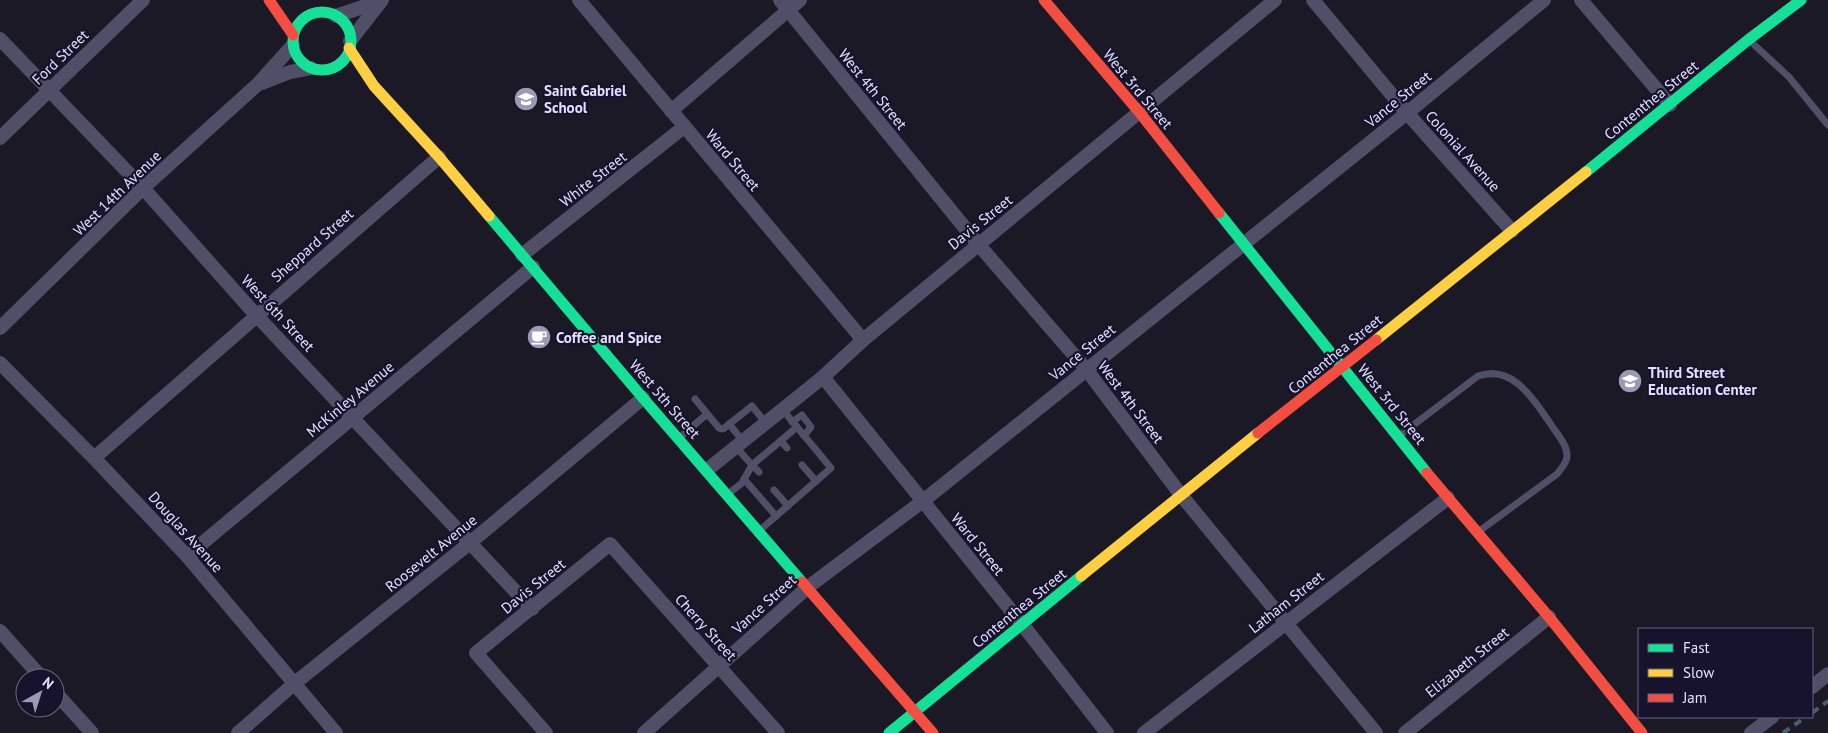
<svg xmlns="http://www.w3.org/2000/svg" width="1828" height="733" font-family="'PT Sans',sans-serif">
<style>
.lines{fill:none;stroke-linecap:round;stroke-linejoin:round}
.lane{stroke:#504f67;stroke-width:7}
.street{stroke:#504f67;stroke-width:14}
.fast{stroke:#16e098;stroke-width:11}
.slow{stroke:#ffcf43;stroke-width:11}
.jam{stroke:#f24e42;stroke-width:11}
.rail{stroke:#495d6d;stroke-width:4;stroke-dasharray:8 6;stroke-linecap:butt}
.labels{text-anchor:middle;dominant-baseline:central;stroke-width:4.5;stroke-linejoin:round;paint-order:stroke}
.street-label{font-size:15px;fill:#e2e0fe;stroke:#17132c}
.poi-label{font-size:15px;font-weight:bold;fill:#e2e0fe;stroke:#17132c;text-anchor:start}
</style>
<rect width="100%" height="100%" fill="#1b1926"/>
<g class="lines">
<g class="lane">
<polyline points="1749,40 1789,77 1828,125"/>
<polyline points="695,399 719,428 723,429 752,406 765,422"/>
<polyline points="792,422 802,415 811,427 804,436"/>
<polyline points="729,424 743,441"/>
<path d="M1399 436 1478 376C1513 364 1533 399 1550 423 1556 433 1568 445 1567 457 1566 464 1561 469 1557 474L1478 532"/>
<polyline points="679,438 707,414"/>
<polyline points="781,441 787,448"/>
<polyline points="736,447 752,465 797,427 782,409"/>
<polyline points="802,465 816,481"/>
<polyline points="744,479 776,516"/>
<polyline points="774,490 788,506"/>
<polyline points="728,494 742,483 752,465 759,472"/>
<polyline points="759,531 831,468 797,427"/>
</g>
<g class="street">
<polyline points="579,0 863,340"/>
<polyline points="780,0 978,244 1086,369 1181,495 1376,733"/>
<polyline points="1313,0 1407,113 1512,231"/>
<polyline points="1581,0 1670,105"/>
<polyline points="336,16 380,1"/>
<polyline points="0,39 143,188 256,315 532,609"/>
<polyline points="350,41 382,0"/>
<polyline points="262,83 290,72 311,68"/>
<polyline points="671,111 800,0"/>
<polyline points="0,138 143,0"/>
<polyline points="522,255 684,127"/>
<polyline points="0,328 143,188 258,84 293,45"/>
<polyline points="0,363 94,458 187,556 336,733"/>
<polyline points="823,377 1022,624 1107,733"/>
<polyline points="94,458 439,157"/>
<polyline points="707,470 823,377 863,340 1275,0"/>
<polyline points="187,556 533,267"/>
<polyline points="0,631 42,678"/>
<polyline points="1812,687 1828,674"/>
<polyline points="55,692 92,733"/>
<polyline points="238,733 295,683 471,542 643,398"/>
<polyline points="546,733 476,653 610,544 778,733"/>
<polyline points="644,733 808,587 923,501 1407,113 1544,0"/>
<polyline points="1144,733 1448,498"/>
<polyline points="1405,733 1549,617"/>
<polyline points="1751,733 1772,717"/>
</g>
<g class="fast">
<circle cx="322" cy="41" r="29"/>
<polyline points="1586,172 1748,40 1801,0"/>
<polyline points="1219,213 1427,473"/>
<polyline points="489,216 643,398 802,582"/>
<polyline points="889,733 1081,576"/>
</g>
<g class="slow">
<polyline points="349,48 374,86 439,157 489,216"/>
<polyline points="1376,340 1586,172"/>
<polyline points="1081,576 1258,433"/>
</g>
<g class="jam">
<polyline points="269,0 293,35"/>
<polyline points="1044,0 1140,113 1219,213"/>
<polyline points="1258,433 1376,340"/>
<polyline points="1427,473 1549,617 1642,733"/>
<polyline points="802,582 933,733"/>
</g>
<g class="rail">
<polyline points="1812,713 1828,701"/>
<polyline points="1783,733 1806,717"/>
</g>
</g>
<defs>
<g id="school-disc" transform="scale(1.25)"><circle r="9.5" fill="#9c9ab2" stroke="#17132c"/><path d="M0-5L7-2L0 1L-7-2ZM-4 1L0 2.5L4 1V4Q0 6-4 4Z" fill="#fff"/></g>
<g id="cafe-disc" transform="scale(1.25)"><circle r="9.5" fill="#9c9ab2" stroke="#17132c"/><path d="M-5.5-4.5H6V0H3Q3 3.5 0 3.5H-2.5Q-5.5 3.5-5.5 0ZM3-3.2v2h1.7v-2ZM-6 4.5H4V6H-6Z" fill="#fff"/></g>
</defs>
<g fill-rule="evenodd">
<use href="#school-disc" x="526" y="99"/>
<use href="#cafe-disc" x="539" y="337"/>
<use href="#school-disc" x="1630" y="381"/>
</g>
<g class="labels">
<g class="street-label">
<text transform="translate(60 57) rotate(-44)">Ford Street</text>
<text transform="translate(873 89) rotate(51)">West 4th Street</text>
<text transform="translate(1138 89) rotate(50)">West 3rd Street</text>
<text transform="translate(1398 99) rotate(-39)">Vance Street</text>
<text transform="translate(1651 100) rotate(-39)">Contenthea Street</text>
<text transform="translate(1463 151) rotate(48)">Colonial Avenue</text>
<text transform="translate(733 160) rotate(50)">Ward Street</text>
<text transform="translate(593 179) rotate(-38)">White Street</text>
<text transform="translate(117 193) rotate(-44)">West 14th Avenue</text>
<text transform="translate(980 222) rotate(-39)">Davis Street</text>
<text transform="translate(312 245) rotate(-41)">Sheppard Street</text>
<text transform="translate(278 313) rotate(47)">West 6th Street</text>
<text transform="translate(1082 352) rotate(-39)">Vance Street</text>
<text transform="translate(1335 354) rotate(-39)">Contenthea Street</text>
<text transform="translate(350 399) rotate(-40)">McKinley Avenue</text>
<text transform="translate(665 399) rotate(49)">West 5th Street</text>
<text transform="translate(1131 402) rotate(53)">West 4th Street</text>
<text transform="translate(1392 404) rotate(51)">West 3rd Street</text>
<text transform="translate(186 532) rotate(48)">Douglas Avenue</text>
<text transform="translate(978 544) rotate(51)">Ward Street</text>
<text transform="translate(431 553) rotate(-39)">Roosevelt Avenue</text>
<text transform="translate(533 586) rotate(-39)">Davis Street</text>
<text transform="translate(1286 602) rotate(-38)">Latham Street</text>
<text transform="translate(764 604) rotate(-42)">Vance Street</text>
<text transform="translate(1019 608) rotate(-39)">Contenthea Street</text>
<text transform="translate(706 627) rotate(48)">Cherry Street</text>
<text transform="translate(1467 662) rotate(-39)">Elizabeth Street</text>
</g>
<g class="poi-label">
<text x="544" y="90">Saint Gabriel<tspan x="544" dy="17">School</tspan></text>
<text x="556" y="337">Coffee and Spice</text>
<text x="1648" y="372">Third Street<tspan x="1648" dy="17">Education Center</tspan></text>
</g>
</g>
<rect x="1638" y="628" width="175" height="90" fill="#17132c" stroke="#686580"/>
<rect x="1648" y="644" width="25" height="8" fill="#16e098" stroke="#686580"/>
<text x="1683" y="653" font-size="15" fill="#e2e0fe">Fast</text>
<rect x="1648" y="669" width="25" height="8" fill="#ffcf43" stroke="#686580"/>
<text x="1683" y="678" font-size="15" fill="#e2e0fe">Slow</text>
<rect x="1648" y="694" width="25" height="8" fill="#f24e42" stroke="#686580"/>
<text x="1683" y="703" font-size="15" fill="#e2e0fe">Jam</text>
<g transform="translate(40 693) rotate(39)"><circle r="24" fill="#17132c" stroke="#686580"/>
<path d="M0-4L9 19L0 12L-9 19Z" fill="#9c9ab2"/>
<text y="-8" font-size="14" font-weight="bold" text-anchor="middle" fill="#e2e0fe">N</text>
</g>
</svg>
